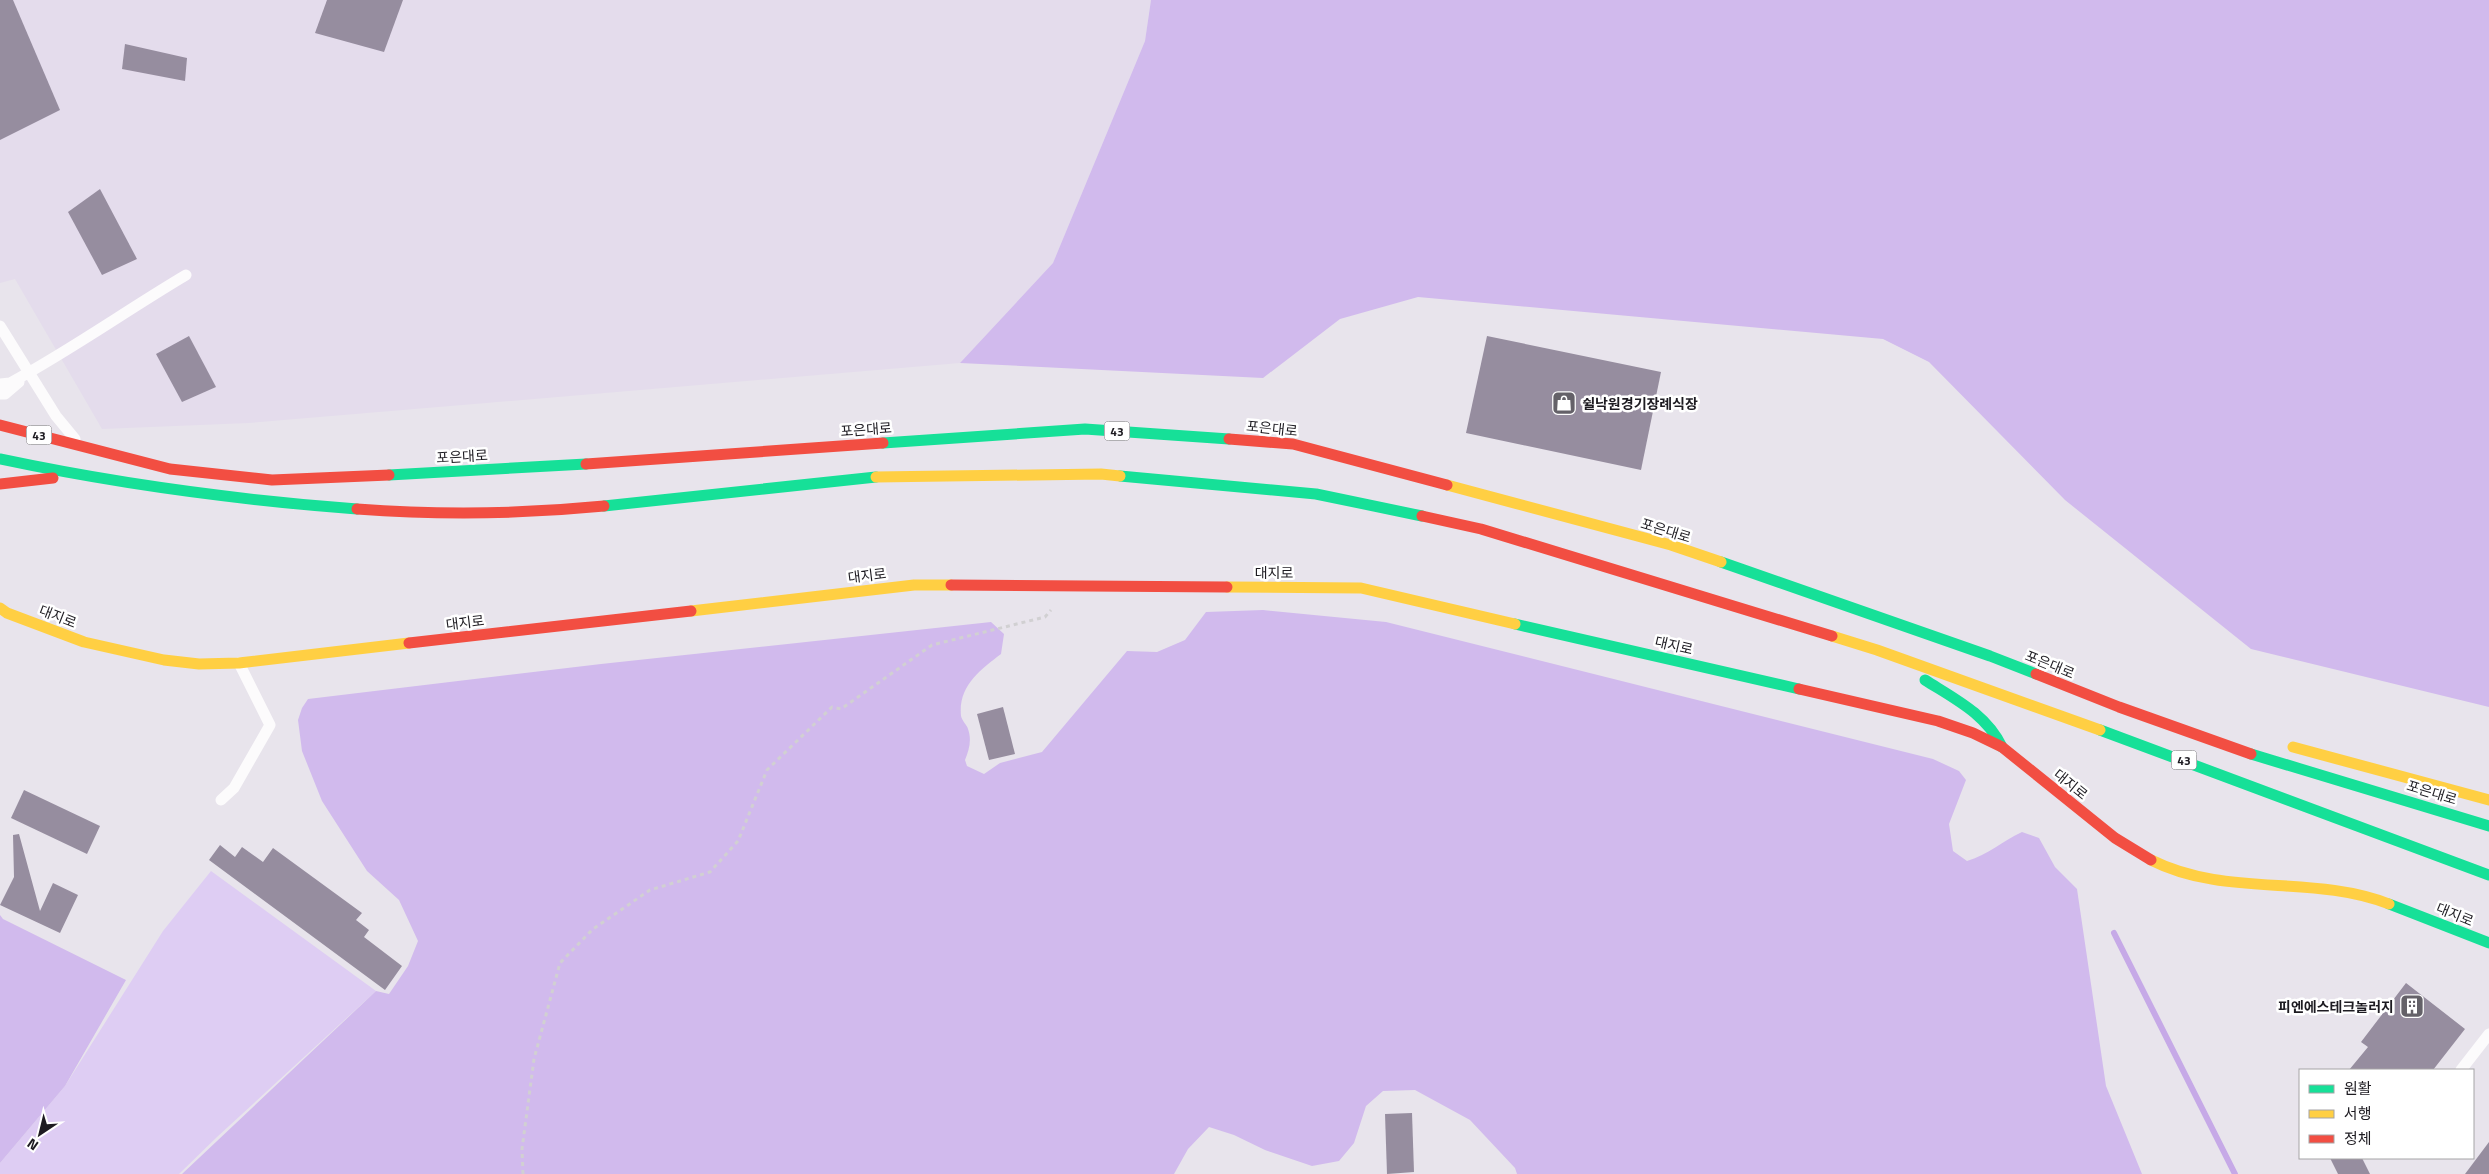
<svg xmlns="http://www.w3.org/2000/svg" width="2489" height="1174" font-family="'Titillium Web','Noto Sans KR',sans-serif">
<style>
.built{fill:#e4dcec}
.green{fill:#decdf3}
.forest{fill:#d1baed}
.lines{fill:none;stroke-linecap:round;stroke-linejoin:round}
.stream{stroke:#c6a9e7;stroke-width:6}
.building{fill:#968d9f}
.path{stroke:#d1d0d2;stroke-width:3;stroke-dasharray:4 4;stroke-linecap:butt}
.lane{stroke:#fcfbfc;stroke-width:11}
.fast{stroke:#16e098;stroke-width:11}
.slow{stroke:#ffcf43;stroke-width:11}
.jam{stroke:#f24e42;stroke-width:11}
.labels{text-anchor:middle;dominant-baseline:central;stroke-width:5;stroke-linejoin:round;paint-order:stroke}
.shield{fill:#fff;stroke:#615f64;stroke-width:1}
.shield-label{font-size:12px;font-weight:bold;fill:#1d1b21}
.poi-label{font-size:14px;font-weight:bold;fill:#1d1b21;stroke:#fff;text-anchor:start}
.street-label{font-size:14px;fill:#1d1b21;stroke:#fff}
</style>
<rect width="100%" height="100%" fill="#e8e4ec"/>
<polygon class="built" points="0,0 1151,0 1145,41 1053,263 960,363 249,423 102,429 15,279 0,283"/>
<polygon class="green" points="211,871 376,991 217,1137 179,1174 0,1174 0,1163 65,1086 163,931"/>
<g class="forest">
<polygon points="1151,0 2489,0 2489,707 2251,649 2065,500 1929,362 1883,339 1418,297 1340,319 1263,378 960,363 1053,263 1145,41"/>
<path d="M1263 610 1386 622 1933 759 1959 771 1966 780 1949 824 1953 851 1967 861C1989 854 2001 842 2022 832L2039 838 2055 867 2077 889 2106 1086 2142 1174H1517L1515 1168 1470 1120 1415 1090 1383 1091 1366 1106 1354 1143 1339 1161 1312 1166 1265 1150 1234 1135 1209 1127 1188 1149 1174 1174H182L376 991 389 994 408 966 418 941 399 900 367 871 322 801 302 751 298 720 302 708 308 699 601 664 991 622 1004 634 1001 654C980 670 958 686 961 716 962 721 967 725 968 729 972 740 969 750 965 760L967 766 984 774 1000 763 1042 752 1127 651 1157 652 1185 640 1206 612Z"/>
<polygon points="0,915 3,919 126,980 65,1086 0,1163"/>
</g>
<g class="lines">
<polyline class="stream" points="2114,933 2235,1174"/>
</g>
<g class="building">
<polygon points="0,0 13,0 60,110 0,140"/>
<polygon points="327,0 403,0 384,52 315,33"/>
<polygon points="125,44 187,58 185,81 122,69"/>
<polygon points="100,189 137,259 102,275 68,212"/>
<polygon points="189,336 216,387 182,402 156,354"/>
<polygon points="1487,336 1661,372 1641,470 1466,433"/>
<polygon points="1003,707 1015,754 989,760 977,714"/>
<polygon points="24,790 100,826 87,854 11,818"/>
<polygon points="19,834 40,911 53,883 78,895 60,933 0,905 14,877 13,835"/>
<polygon points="220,845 235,857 242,847 263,862 273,848 362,913 356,920 369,930 364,937 402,966 385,990 209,860"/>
<polygon points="2406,983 2465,1029 2433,1070 2349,1070 2368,1047 2361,1042"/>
<polygon points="1412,1113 1414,1172 1387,1174 1385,1114"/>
<polygon points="2489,1142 2489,1174 2465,1174"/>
<polygon points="2330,1158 2362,1158 2370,1174 2338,1174"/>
</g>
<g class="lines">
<polyline class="path" points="523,1174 522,1149 534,1059 560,963 593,929 650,890 710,872 738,841 767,770 832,707 841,709 932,645 1045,617 1051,610"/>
<g class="lane">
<polyline points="0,326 56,416 75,439"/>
<path d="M0 384 10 383C71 350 127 310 186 275"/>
<polyline points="0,394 5,394 19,382"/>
<polyline points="221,800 234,788 270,725 239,663"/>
<polyline points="2461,1070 2489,1034"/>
</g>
<g class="fast">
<polyline points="883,443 1085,429 1229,439"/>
<path d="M0 459C118 484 237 500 357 509"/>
<polyline points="389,475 586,464"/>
<polyline points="1120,476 1316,494 1422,516"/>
<polyline points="604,506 876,477"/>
<polyline points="1721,562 1990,656 2036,674"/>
<polyline points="1515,624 1799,689"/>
<path d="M1925 680C1955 699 1986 714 2002 747"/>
<polyline points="2100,730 2489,875"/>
<polyline points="2251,754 2489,826"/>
<polyline points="2389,904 2489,943"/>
</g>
<g class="slow">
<polyline points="876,477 1101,474 1120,476"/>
<polyline points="1447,485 1671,545 1721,562"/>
<polyline points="1227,587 1361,588 1515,624"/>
<polyline points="0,608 7,613 84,642 164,660 199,664 239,663 409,643"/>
<polyline points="691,611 914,585 951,585"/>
<polyline points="1832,636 1877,650 2100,730"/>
<polyline points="2293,747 2489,800"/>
<path d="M2151 860C2226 898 2313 874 2389 904"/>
</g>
<g class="jam">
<polyline points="0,425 170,469 272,480 389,475"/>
<polyline points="1229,439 1293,444 1447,485"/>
<polyline points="586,464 883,443"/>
<polyline points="0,484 53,478"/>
<path d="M357 509C439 515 523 514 604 506"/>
<polyline points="1422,516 1481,529 1832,636"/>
<polyline points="951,585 1227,587"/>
<polyline points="409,643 691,611"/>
<polyline points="2036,674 2119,707 2251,754"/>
<polyline points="1799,689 1938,721 1973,733 2002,747 2115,838 2151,860"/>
</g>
</g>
<defs>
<g id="shop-square" transform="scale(1.25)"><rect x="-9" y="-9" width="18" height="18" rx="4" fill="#646168" stroke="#fff"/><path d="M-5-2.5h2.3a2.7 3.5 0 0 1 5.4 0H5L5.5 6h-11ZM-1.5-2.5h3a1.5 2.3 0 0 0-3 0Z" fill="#fff"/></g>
<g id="building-square" transform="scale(1.25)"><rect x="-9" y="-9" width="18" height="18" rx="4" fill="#646168" stroke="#fff"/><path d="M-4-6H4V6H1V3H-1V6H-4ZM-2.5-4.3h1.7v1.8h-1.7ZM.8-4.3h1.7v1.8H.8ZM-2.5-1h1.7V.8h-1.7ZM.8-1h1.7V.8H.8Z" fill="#fff"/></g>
</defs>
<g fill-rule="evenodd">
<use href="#shop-square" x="1564" y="403"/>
<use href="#building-square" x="2412" y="1006"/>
</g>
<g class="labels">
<g class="shield">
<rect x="1104.5" y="421.5" width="25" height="19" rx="4"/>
<rect x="26.5" y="425.5" width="25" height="19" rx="4"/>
<rect x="2171.5" y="750.5" width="25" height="19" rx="4"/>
</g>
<g class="shield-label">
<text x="1117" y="431">43</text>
<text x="39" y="435">43</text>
<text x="2184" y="760">43</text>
</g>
<g class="poi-label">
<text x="1582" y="403">쉴낙원경기장례식장</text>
<text x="2394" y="1006" text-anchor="end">피엔에스테크놀러지</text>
</g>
<g class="street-label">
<text transform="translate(1272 428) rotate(6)">포은대로</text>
<text transform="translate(866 429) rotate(-4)">포은대로</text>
<text transform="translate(462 456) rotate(-3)">포은대로</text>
<text transform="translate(1666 530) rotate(17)">포은대로</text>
<text x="1274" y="572">대지로</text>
<text transform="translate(867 575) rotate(-7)">대지로</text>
<text transform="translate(58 616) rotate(21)">대지로</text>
<text transform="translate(465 622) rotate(-7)">대지로</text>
<text transform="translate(1674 645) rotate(13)">대지로</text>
<text transform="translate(2050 664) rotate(22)">포은대로</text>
<text transform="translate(2071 784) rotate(39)">대지로</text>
<text transform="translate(2432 792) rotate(17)">포은대로</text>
<text transform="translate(2455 914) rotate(22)">대지로</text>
</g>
</g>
<rect x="2299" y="1069" width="175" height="90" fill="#ffffff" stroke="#a5a4a6"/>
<rect x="2309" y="1085" width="25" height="8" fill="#16e098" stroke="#a5a4a6"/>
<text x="2344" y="1094" font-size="15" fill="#1d1b21">원활</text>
<rect x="2309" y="1110" width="25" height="8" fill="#ffcf43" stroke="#a5a4a6"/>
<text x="2344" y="1119" font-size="15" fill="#1d1b21">서행</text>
<rect x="2309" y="1135" width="25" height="8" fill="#f24e42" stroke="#a5a4a6"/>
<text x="2344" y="1144" font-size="15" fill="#1d1b21">정체</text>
<g transform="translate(40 1134) rotate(215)" stroke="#ffffff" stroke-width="4" paint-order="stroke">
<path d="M0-4L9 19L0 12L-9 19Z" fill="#1d1b21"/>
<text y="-8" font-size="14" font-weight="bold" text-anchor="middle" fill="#1d1b21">N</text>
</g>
</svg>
